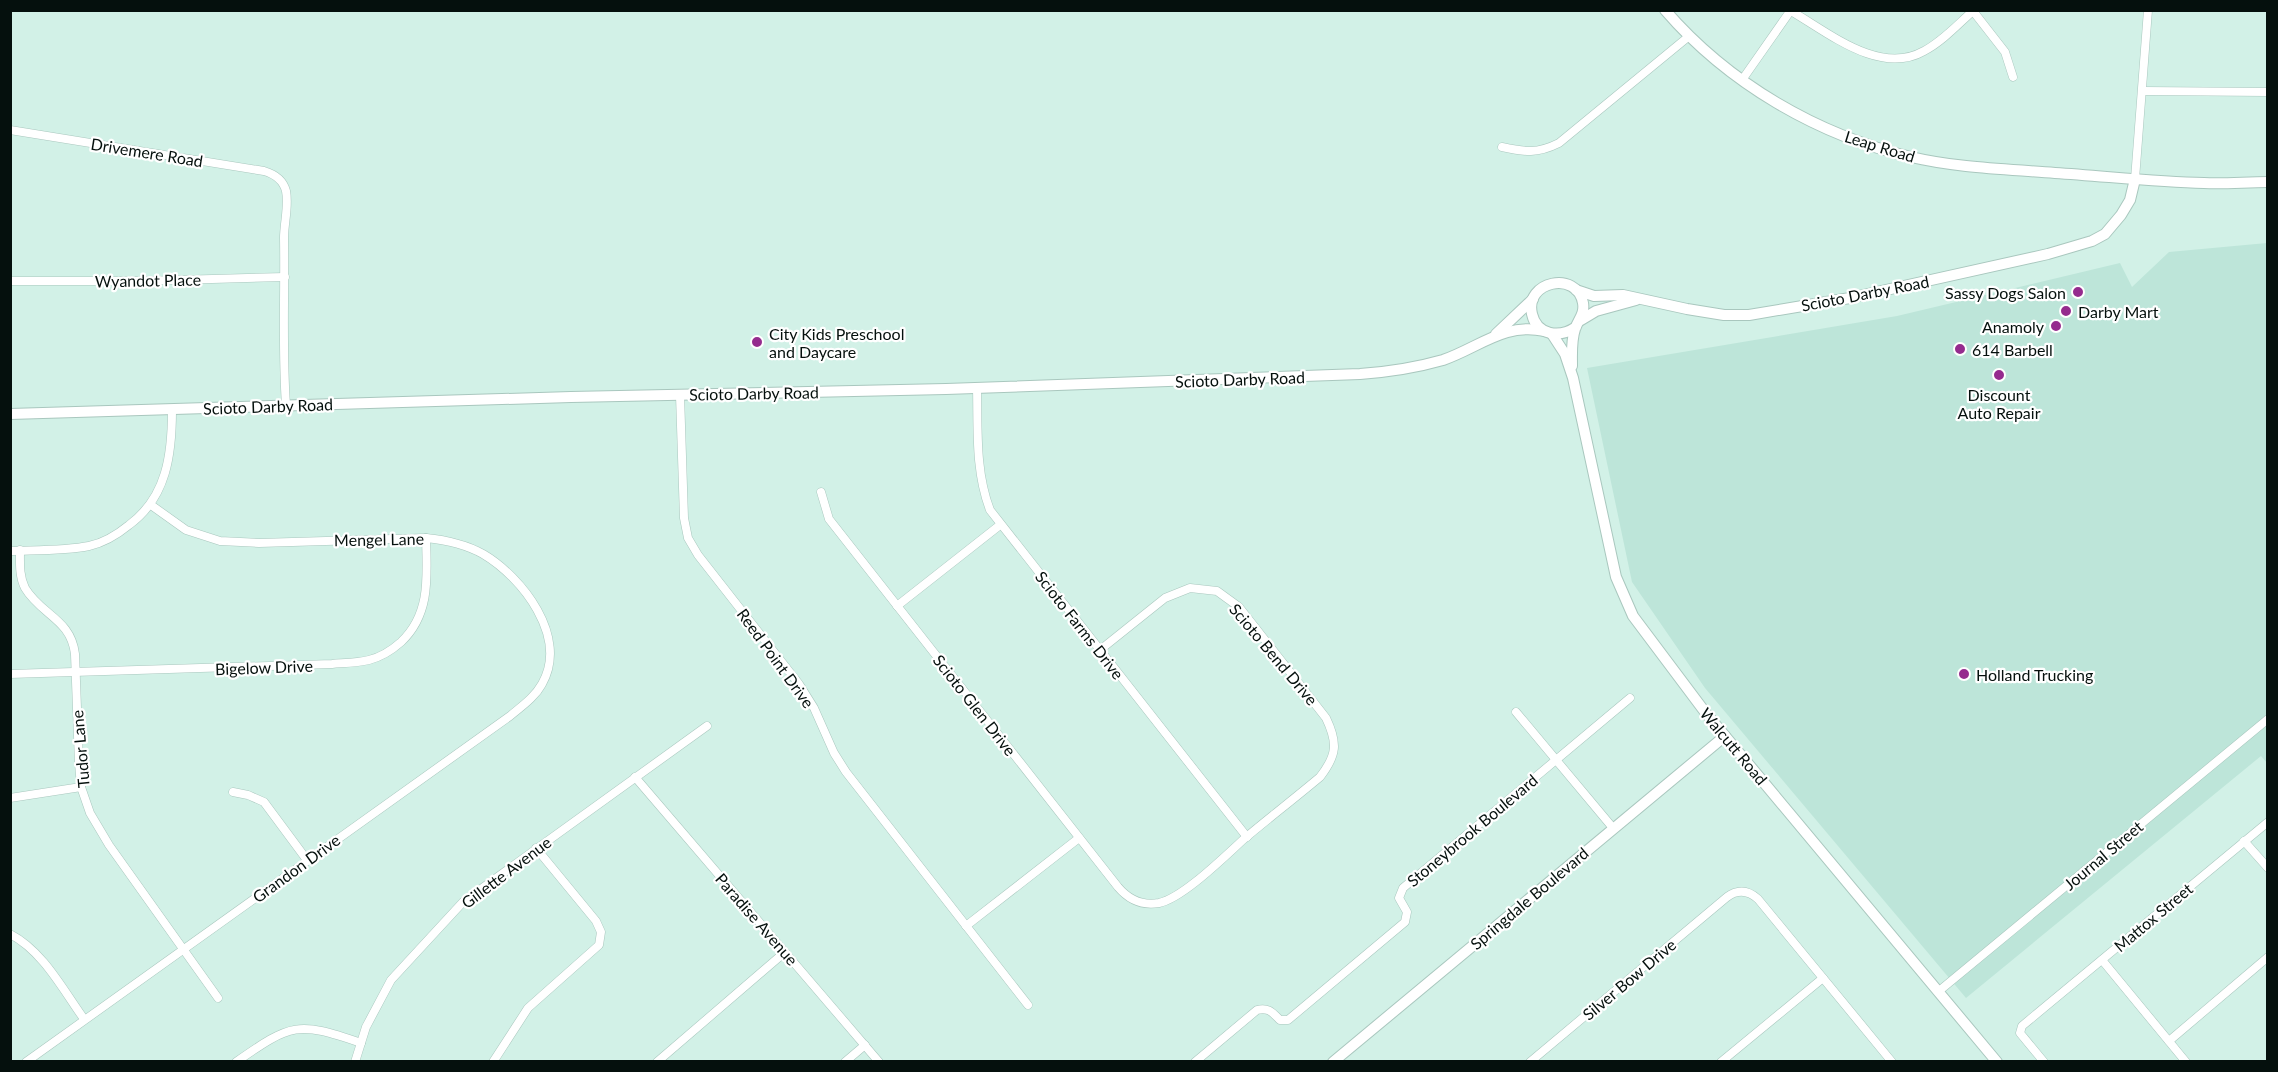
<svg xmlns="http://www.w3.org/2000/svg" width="2278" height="1072" font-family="Lato,sans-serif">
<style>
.built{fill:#bde5d9}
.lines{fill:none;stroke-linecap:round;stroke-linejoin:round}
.street-casing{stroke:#a9c7be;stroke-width:9}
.secondary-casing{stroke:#a9c7be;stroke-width:12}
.street{stroke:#fff;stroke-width:8}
.secondary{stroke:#fff;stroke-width:10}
.poi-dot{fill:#952b8e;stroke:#fff;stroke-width:2}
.labels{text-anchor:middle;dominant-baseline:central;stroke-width:4.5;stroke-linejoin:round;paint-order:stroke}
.street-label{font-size:16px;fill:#05100d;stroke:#fff}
.poi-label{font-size:16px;fill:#05100d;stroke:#fff;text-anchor:start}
</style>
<rect width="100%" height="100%" fill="#d2f1e7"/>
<polygon class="built" points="2267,243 2267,763 2261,756 1966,998 1705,688 1632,582 1587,368 1897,316 2120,263 2132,287 2169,252"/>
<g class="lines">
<g class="street-casing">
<g id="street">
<path d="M1791 11C1829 33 1880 76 1924 51 1943 41 1958 24 1974 10"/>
<polyline points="1973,11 2005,52 2013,77"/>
<polyline points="1742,80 1791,10"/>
<polyline points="2143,91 2268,92"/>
<path d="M10 130 264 171C274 174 283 179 286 191 289 206 284 223 284 238 285 293 282 350 286 405"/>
<path d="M1502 147C1525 152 1537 154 1559 143L1688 37"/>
<polyline points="2135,179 2148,10"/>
<polyline points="10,281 142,281 285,277"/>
<path d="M977 388C978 429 975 471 990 510L1247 837"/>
<polyline points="680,395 684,518 688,538 698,555 799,684 814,708 834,753 846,772 1028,1005"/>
<path d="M821 492 829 519 1118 887C1129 900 1142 906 1159 903 1183 898 1225 856 1244 839 1269 818 1295 798 1320 777 1337 755 1338 743 1326 718L1239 607 1217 591 1190 588 1165 598 1100 650"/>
<path d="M20 550C20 563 19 576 25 588 41 615 71 619 75 654L79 763 81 787 90 813 109 845 218 998"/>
<path d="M10 551C36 550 64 551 89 546 103 543 118 534 129 525 167 497 172 454 172 410"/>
<polyline points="897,606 1000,525"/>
<path d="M10 674 332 664C344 663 357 663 369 660 381 657 392 650 401 642 431 614 427 576 426 538"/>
<polyline points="1516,712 1613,828"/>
<polyline points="635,777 879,1062"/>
<polyline points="233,792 248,795 264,802 307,860"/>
<polyline points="10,798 81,787"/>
<polyline points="2244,841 2268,868"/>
<polyline points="966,926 1079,838"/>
<path d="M10 934C43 951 63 990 84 1019"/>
<polyline points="2102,960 2186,1062"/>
<polyline points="1939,991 2268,719"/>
<polyline points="2169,1041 2268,957"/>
<path d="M26 1062 510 716C522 706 535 697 542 684 569 637 522 577 483 554 465 544 446 540 426 538L259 543 220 541 186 530 151 505"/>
<path d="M236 1062C292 1023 297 1021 361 1043"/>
<polyline points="355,1062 366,1027 391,980 463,902 707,726"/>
<polyline points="493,1062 528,1008 599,945 601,932 596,921 536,848"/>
<polyline points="657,1062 785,952"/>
<polyline points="845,1062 865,1045"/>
<path d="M1195 1062 1257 1010C1268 1007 1272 1012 1280 1020H1288L1405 922 1407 912 1399 898 1403 888 1630 698"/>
<path d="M1530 1062 1727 897C1738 889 1748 890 1758 899L1892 1062"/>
<polyline points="1721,1062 1823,978"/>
<polyline points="2044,1062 2020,1033 2022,1026 2268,822"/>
</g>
</g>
<g class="secondary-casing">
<g id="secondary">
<path d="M1665 10C1728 83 1817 135 1911 157 1958 168 2006 169 2055 173 2104 176 2154 182 2204 183 2225 184 2246 182 2268 182"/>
<polyline points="1576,290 1594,296 1623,295 1687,309 1724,315 1749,315 1850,298 2048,254 2092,241 2105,234 2121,215 2130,200 2135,179"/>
<polyline points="1581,320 1596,311 1636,300"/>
<polyline points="1496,334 1533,299"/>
<polyline points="1552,334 1565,354 1573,378 1616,577 1633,616 1705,712 1997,1062"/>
<path d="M1572 366C1572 354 1571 341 1575 329 1578 320 1585 314 1583 303 1577 270 1524 281 1532 314 1537 336 1560 338 1576 327"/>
<path d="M10 414 571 397 946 389 1360 374C1388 372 1415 368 1443 360 1478 348 1505 322 1544 331"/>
<polyline points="1333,1062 1725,736"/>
</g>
</g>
<use href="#street" class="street"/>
<use href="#secondary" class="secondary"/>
</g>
<g class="poi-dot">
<circle cx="2078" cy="292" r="6"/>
<circle cx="2066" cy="311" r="6"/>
<circle cx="2056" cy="326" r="6"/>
<circle cx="757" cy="342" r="6"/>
<circle cx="1960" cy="349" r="6"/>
<circle cx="1999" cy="375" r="6"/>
<circle cx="1964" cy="674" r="6"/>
</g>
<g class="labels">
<g class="street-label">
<text transform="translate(1880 146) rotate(17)">Leap Road</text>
<text transform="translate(147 152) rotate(9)">Drivemere Road</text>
<text transform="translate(148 280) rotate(-1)">Wyandot Place</text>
<text transform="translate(1865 293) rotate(-11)">Scioto Darby Road</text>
<text transform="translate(1240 379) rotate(-2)">Scioto Darby Road</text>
<text transform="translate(754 393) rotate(-1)">Scioto Darby Road</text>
<text transform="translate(268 406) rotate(-2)">Scioto Darby Road</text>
<text transform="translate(379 539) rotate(-1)">Mengel Lane</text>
<text transform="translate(1080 625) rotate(52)">Scioto Farms Drive</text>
<text transform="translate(1274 654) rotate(50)">Scioto Bend Drive</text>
<text transform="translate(776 658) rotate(54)">Reed Point Drive</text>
<text transform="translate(264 667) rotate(-2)">Bigelow Drive</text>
<text transform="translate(975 705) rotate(52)">Scioto Glen Drive</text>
<text transform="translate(1734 746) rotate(50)">Walcutt Road</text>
<text transform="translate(80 749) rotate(-95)">Tudor Lane</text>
<text transform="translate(1472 830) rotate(-40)">Stoneybrook Boulevard</text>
<text transform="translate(2103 855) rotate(-40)">Journal Street</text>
<text transform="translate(296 868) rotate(-36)">Grandon Drive</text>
<text transform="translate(506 872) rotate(-37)">Gillette Avenue</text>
<text transform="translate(1529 898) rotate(-40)">Springdale Boulevard</text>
<text transform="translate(2153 917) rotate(-40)">Mattox Street</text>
<text transform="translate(757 919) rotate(49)">Paradise Avenue</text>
<text transform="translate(1629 979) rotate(-40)">Silver Bow Drive</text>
</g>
<g class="poi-label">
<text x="2066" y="292" text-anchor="end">Sassy Dogs Salon</text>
<text x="2078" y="311">Darby Mart</text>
<text x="2044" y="326" text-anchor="end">Anamoly</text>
<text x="769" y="333">City Kids Preschool<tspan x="769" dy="18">and Daycare</tspan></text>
<text x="1972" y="349">614 Barbell</text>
<text x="1999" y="394" text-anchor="middle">Discount<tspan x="1999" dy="18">Auto Repair</tspan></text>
<text x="1976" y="674">Holland Trucking</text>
</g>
</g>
<rect width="2278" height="1072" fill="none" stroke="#05100d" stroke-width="24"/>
</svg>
